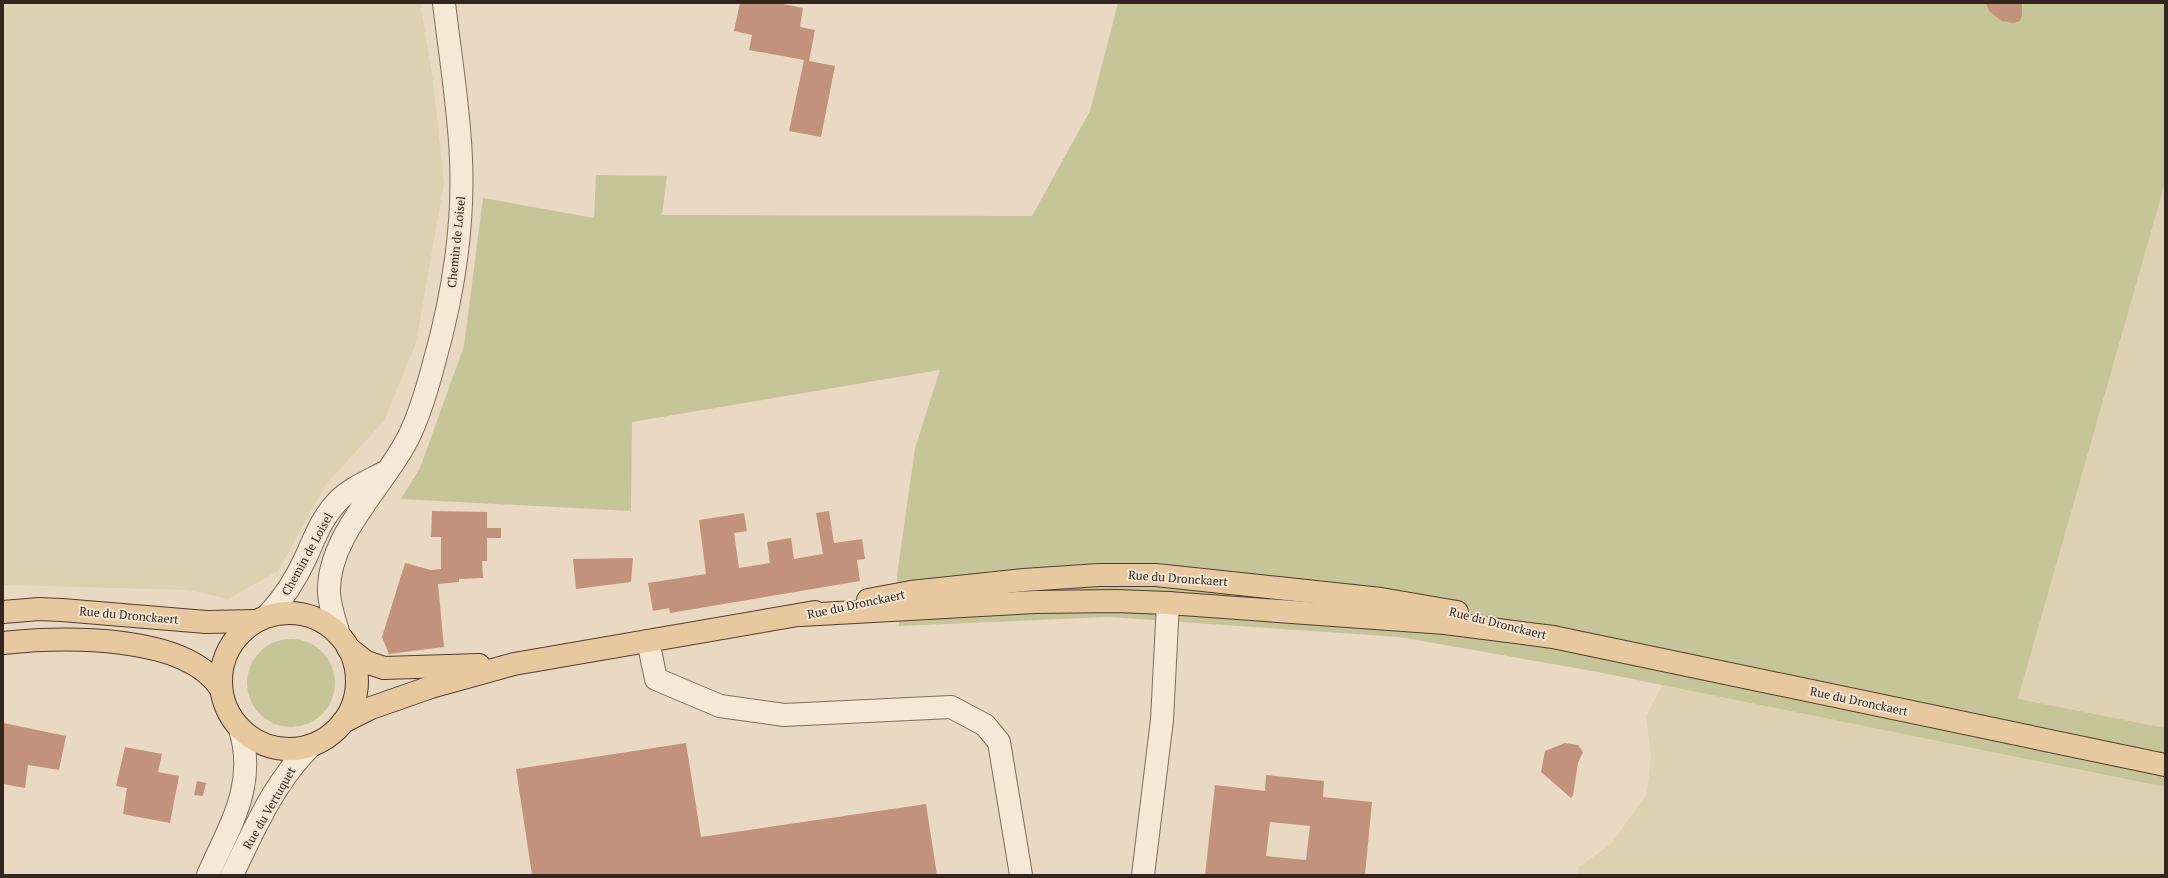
<svg xmlns="http://www.w3.org/2000/svg" width="2168" height="878" font-family="'PT Serif',serif">
<style>
.farmland{fill:#ddd1b2}
.green{fill:#c5c599}
.building{fill:#c3927d;fill-rule:evenodd}
.lines{fill:none;stroke-linecap:round;stroke-linejoin:round}
.minor-casing{stroke:#816b5c;stroke-width:24}
.major-casing{stroke:#4f3b30;stroke-width:24}
.minor{stroke:#f5e8d6;stroke-width:22}
.major{stroke:#e8c99f;stroke-width:22}
.labels{text-anchor:middle;dominant-baseline:central;stroke-width:4;stroke-linejoin:round;paint-order:stroke}
.street-label{font-size:12px;fill:#33261e;stroke:#f1e4d2}
</style>
<rect width="100%" height="100%" fill="#e9d9c3"/>
<g class="farmland">
<polygon points="3,3 420,3 433,80 444,183 416,343 384,421 326,484 278,571 228,599 188,590 3,585"/>
<polygon points="2165,183 2165,728 2018,700"/>
<polygon points="1662,685 2165,787 2165,875 1577,875 1579,867 1611,844 1647,794 1651,756 1646,716"/>
</g>
<g class="green">
<polygon points="1118,3 2165,3 2165,183 2018,699 2165,728 2165,787 1598,672 1399,637 1108,617 899,626 897,576 915,448 940,370 632,422 631,511 401,499 420,468 464,346 483,198 594,218 596,175 667,176 662,215 1032,216 1090,111"/>
<circle cx="291" cy="683" r="44"/>
</g>
<g class="building">
<polygon points="740,3 778,3 803,8 800,27 815,30 809,61 835,66 821,137 789,131 804,60 749,50 752,35 734,31"/>
<polygon points="1986,3 2022,3 2022,16 2020,21 2013,23 2002,21 1989,11"/>
<polygon points="432,511 487,512 487,528 501,528 501,538 487,538 487,561 482,561 483,578 459,579 459,582 438,584 444,647 389,654 382,637 405,563 431,570 441,569 441,537 431,537"/>
<polygon points="829,511 834,543 862,539 865,559 857,560 860,581 670,613 669,608 653,611 648,583 706,574 699,520 744,513 747,531 734,533 739,568 770,563 767,542 791,538 794,559 823,554 816,513"/>
<polygon points="633,558 631,582 576,589 573,559"/>
<polygon points="3,723 66,736 59,770 28,765 25,788 3,784"/>
<polygon points="686,743 701,837 926,804 937,875 532,875 516,769"/>
<polygon points="1565,743 1578,745 1583,752 1578,763 1573,795 1571,798 1541,772 1545,751"/>
<polygon points="125,747 162,754 158,772 179,776 170,823 123,814 127,788 116,786"/>
<path d="M1266 775 1324 781 1323 797 1372 802 1365 875H1205L1215 785 1265 791ZM1270 822 1310 826 1306 860 1266 856Z"/>
<polygon points="197,781 206,783 203,796 194,795"/>
</g>
<g class="lines">
<g class="minor-casing">
<g id="minor">
<path d="M267 616C283 599 296 579 306 557 315 537 322 518 337 502 350 488 371 480 387 471"/>
<path d="M339 635C335 621 330 608 329 593 327 534 388 483 411 432 421 410 428 386 434 363 453 296 464 228 461 159 459 107 450 55 444 3"/>
<polyline points="648,641 656,679 720,706 784,715 951,707 985,725 999,742 1021,875"/>
<path d="M208 875C230 825 257 785 240 729"/>
<path d="M232 875C254 830 275 780 312 745"/>
<polyline points="1143,875 1162,720 1168,603"/>
</g>
</g>
<g class="major-casing">
<g id="major">
<polyline points="868,600 911,592 1024,580 1099,575 1156,575 1381,599 1457,612"/>
<polyline points="3,612 39,609 62,610 206,622 256,621"/>
<circle cx="289" cy="681" r="68"/>
<polyline points="801,615 1035,602 1116,601 1168,603 1445,623 1553,637 2165,765"/>
<path d="M3 643C61 637 186 633 221 689"/>
<polyline points="348,648 366,662 384,668 479,665"/>
<polyline points="343,722 371,708 431,687 514,664 815,612"/>
</g>
</g>
<use href="#minor" class="minor"/>
<use href="#major" class="major"/>
</g>
<g class="labels">
<g class="street-label">
<text transform="translate(456 242) rotate(-84)">Chemin de Loisel</text>
<text transform="translate(307 554) rotate(-61)">Chemin de Loisel</text>
<text transform="translate(1178 578) rotate(4)">Rue du Dronckaert</text>
<text transform="translate(856 604) rotate(-12)">Rue du Dronckaert</text>
<text transform="translate(129 615) rotate(5)">Rue du Dronckaert</text>
<text transform="translate(1498 623) rotate(14)">Rue du Dronckaert</text>
<text transform="translate(1859 701) rotate(12)">Rue du Dronckaert</text>
<text transform="translate(269 808) rotate(-60)">Rue du Vertuquet</text>
</g>
</g>
<rect width="2168" height="878" fill="none" stroke="#33261e" stroke-width="8"/>
</svg>
